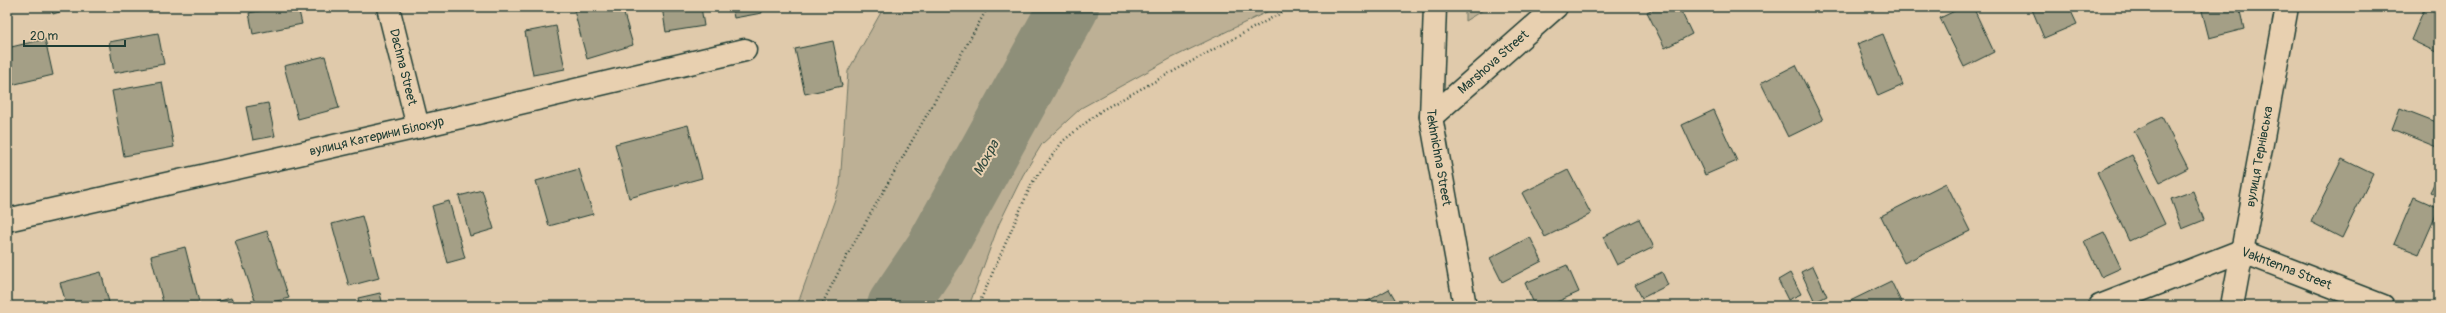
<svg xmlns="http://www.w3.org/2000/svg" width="2446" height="313" font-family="Pangolin,sans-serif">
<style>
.green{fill:#bdb095;stroke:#6e7664}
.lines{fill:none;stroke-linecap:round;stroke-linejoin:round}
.river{stroke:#8e8f79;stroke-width:60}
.building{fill:#a49f86;stroke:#1f3d34}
.minor-casing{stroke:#1f3d34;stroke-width:25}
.path{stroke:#1f3d34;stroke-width:2.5;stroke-dasharray:1 3;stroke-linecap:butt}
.minor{stroke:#e8d0b0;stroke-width:22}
.labels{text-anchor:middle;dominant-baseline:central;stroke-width:4;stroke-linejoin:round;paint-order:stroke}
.street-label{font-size:13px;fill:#1f3d34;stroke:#e8d0b0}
.water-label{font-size:14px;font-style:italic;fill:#30493e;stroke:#e8d0b0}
</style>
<rect width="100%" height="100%" fill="#e0caab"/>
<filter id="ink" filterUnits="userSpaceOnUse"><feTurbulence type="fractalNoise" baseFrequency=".025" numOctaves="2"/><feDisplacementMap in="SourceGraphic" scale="8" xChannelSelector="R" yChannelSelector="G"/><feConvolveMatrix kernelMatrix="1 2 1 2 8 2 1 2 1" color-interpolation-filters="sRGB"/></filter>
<g filter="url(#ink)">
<g class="green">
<polygon points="884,7 1277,7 1170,59 1081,108 1042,144 1023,175 999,224 969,306 797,306 840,185 848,71"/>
<polygon points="1465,7 1488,7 1465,21"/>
</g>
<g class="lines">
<polyline class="river" points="897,306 935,250 1069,7"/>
</g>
<g class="building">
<polygon points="51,7 76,7 53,14"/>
<polygon points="279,7 298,7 302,24 253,34 249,13"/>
<polygon points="573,7 622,7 633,45 587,59"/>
<polygon points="662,7 701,7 704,26 666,32"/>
<polygon points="732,7 761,7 762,13 734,18"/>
<polygon points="1657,7 1679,7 1692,34 1665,48 1647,12"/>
<polygon points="1963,7 1973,7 1994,52 1964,67 1940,18"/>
<polygon points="2031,7 2069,7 2077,24 2044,38"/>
<polygon points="2201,7 2239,7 2244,29 2209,38"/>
<polygon points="2425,7 2439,7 2439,45 2436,52 2411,40"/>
<polygon points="556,26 565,69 533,75 525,32"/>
<polygon points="158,33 164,64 114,73 109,42"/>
<polygon points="1883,34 1903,85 1878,96 1857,44"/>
<polygon points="45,39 53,75 7,86 7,48"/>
<polygon points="833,41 842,86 805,94 795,49"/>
<polygon points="325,56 339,108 298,119 284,66"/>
<polygon points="1796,65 1823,120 1788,137 1761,83"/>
<polygon points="162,82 174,147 124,156 112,91"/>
<polygon points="268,103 275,136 253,140 246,107"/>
<polygon points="2400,108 2439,123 2439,148 2392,129"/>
<polygon points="1714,110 1737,161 1705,175 1682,125"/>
<polygon points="2162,117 2188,168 2160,182 2134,131"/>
<polygon points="688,125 702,178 629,198 615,144"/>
<polygon points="2132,155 2165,224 2129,241 2097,172"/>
<polygon points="2342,159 2373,174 2342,238 2311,222"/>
<polygon points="579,169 593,214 549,226 536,181"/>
<polygon points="1568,170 1591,214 1545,237 1522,193"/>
<polygon points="2439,174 2439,196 2430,192"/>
<polygon points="1946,183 1970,231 1904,263 1881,216"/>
<polygon points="482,190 494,229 470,236 459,196"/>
<polygon points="2193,191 2204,220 2182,229 2171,199"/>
<polygon points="2414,197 2439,208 2419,254 2394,244"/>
<polygon points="449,201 465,258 447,263 432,206"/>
<polygon points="362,216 379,278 349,286 332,224"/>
<polygon points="1639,219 1654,247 1617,265 1603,237"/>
<polygon points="267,231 289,298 257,306 235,241"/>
<polygon points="2104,232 2121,268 2101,277 2084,241"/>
<polygon points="1530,237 1542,261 1502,282 1490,258"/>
<polygon points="185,247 200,306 164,306 151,256"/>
<polygon points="1567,265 1579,292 1548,306 1535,306 1525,283"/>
<polygon points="1813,266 1827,296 1815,302 1801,272"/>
<polygon points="101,272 110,306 67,306 60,283"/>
<polygon points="1662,272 1668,285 1642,298 1635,285"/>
<polygon points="1790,273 1801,294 1788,300 1778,280"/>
<polygon points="1891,281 1903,306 1848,306 1846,303"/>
<polygon points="1389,289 1399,306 1359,306"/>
<polygon points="380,293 383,306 360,306 358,298"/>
<polygon points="231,298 234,306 217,306 216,302"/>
</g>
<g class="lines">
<g class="minor-casing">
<g id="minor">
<path id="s1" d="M388 7 418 127"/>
<path id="s2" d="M1435 7 1431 117 1465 306"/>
<path id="s3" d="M1431 117 1556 7"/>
<path id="s4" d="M7 220 418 127 745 50"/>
<path id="s5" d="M2100 306 2241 251 2383 306"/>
<path id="s6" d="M2232 306 2287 7"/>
</g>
</g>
<g class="path">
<polyline points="821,306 850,250 988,7"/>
<polyline points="978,306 1032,183 1063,141 1102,110 1292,7"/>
</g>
<use href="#minor" class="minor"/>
</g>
</g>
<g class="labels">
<g class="street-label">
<text stroke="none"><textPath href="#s3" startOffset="83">Marshova Street</textPath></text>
<text stroke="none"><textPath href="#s1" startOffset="62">Dachna Street</textPath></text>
<text stroke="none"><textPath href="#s4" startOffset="379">вулиця Катерини Білокур</textPath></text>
<text stroke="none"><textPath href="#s6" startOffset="152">вулиця Тернівська</textPath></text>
<text stroke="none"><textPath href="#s2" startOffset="151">Tekhnichna Street</textPath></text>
<text stroke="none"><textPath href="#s5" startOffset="200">Vakhtenna Street</textPath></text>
</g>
<g class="water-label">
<text transform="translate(986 158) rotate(-61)">Мокра</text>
</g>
</g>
<rect width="2446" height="313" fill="none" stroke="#e8d0b0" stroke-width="24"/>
<rect x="12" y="12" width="2422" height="289" fill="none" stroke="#1f3d34" stroke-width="1.5" filter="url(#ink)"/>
<path d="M24 40v6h101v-6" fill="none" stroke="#1f3d34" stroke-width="2"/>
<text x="30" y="40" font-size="12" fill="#1f3d34" stroke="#e8d0b0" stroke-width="3" paint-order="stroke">20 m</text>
</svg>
